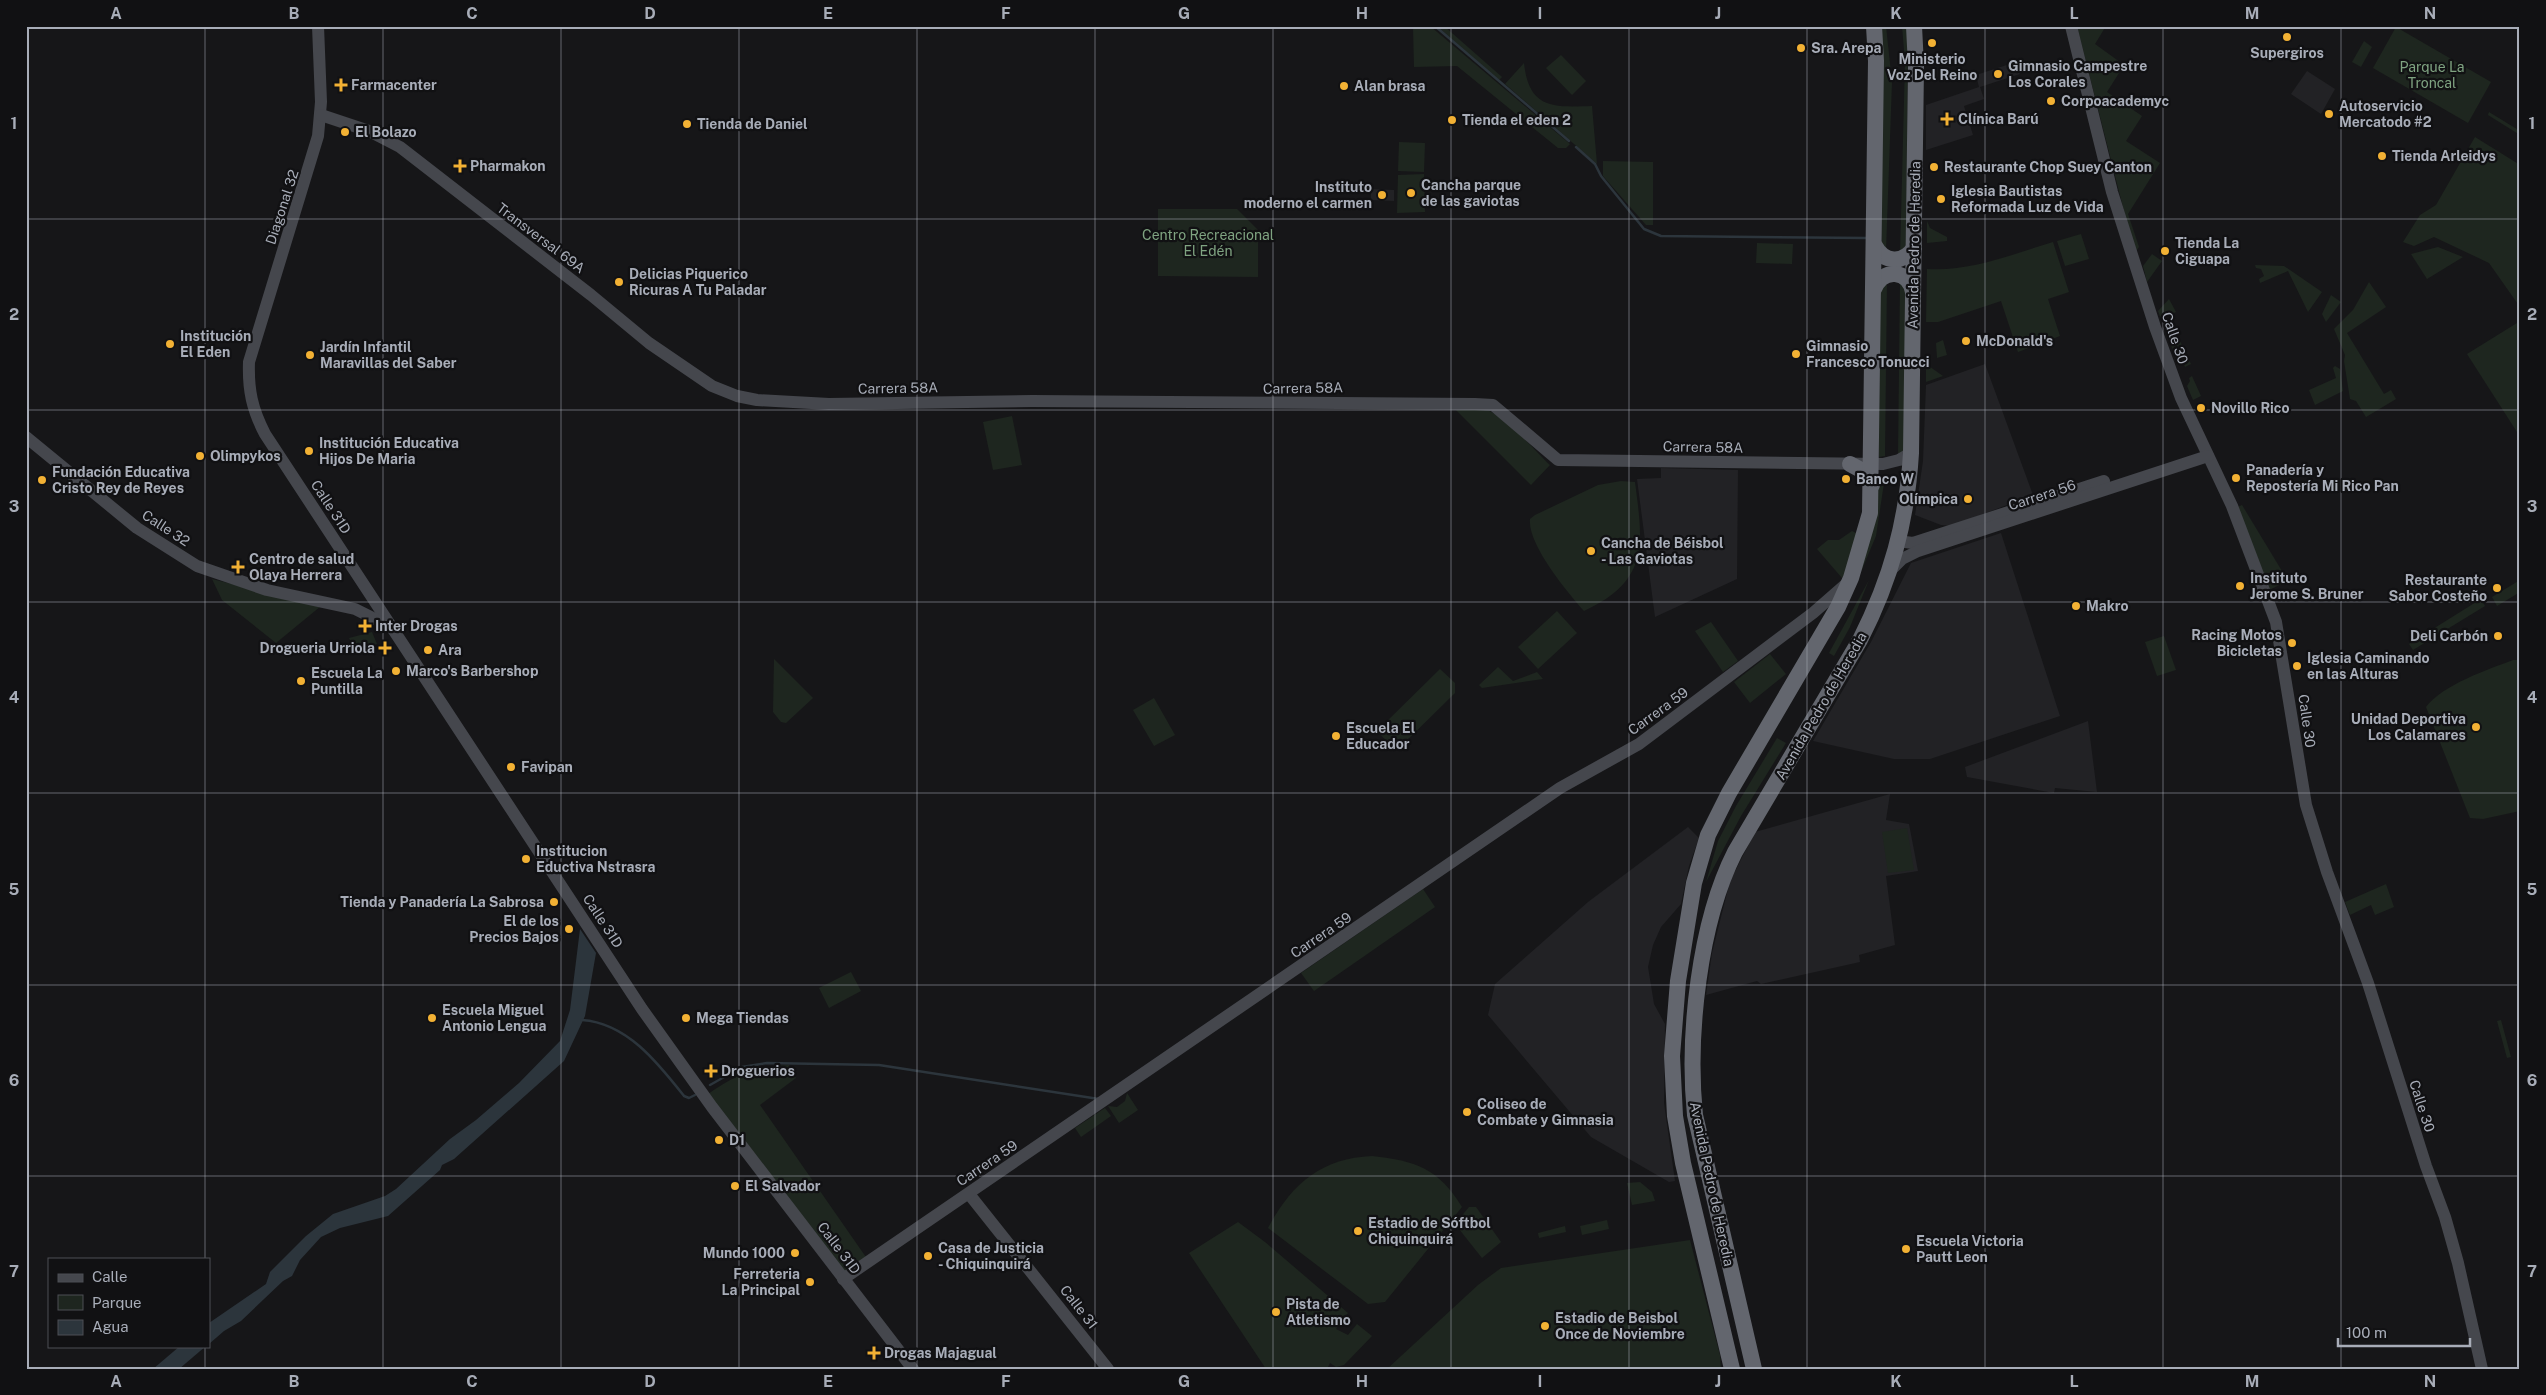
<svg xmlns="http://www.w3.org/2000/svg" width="2546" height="1395" font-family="'Public Sans',sans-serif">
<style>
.built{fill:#222225}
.green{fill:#1e261f}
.water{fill:#2c353c}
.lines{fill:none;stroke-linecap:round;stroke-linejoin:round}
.stream{stroke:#2c353c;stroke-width:2.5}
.secondary{stroke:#45474d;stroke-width:12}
.highway{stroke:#63666e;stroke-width:16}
.grid{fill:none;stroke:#a8adb8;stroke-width:1;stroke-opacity:0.55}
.poi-dot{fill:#f2b134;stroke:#111113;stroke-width:2}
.labels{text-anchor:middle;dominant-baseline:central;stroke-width:4.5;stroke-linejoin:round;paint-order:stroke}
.poi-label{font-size:14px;font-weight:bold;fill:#a8adb8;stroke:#111113;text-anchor:start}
.park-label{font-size:14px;fill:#7fa381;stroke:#111113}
.street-label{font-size:14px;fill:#a8adb8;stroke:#111113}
.neatline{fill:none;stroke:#a8adb8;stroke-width:2}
.grid-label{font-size:16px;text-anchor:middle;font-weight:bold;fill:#a8adb8}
</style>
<rect width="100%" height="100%" fill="#161618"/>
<g class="built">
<polygon points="2016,62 2020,74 1980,87 1984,99 1964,106 1973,135 1926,150 1926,105 1979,87 1976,75"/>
<polygon points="2307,71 2335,89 2321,114 2291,94"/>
<polygon points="1371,189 1394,190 1394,201 1371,200"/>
<polygon points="1985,364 2033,495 1952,526 1941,525 1915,515 1923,461 1926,385"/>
<polygon points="1661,468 1738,470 1737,579 1655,617 1637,479 1661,478"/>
<polygon points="2001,533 2060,716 1930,759 1894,759 1813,741 1871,642 1911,563"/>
<polygon points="2088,721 2097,792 2055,788 2054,793 1967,777 1965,767"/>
<polygon points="1890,794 1886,820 1909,824 1918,871 1886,876 1895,945 1859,955 1860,962 1761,984 1757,981 1706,995 1712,953 1730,881 1755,832"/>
<polygon points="1688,827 1699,838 1689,866 1681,904 1661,927 1653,945 1648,967 1654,1004 1665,1024 1664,1103 1675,1181 1669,1182 1591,1137 1488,1015 1495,984 1588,902"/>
</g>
<g class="green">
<polygon points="1405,26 1430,26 1570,144 1566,148 1558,148 1457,66 1414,67 1413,28"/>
<polygon points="1437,26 1444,26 1502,77 1499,80"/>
<polygon points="1877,26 1886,26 1892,82 1886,251 1882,247"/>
<polygon points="1902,26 1908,26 1906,247 1900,255 1905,62"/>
<polygon points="2077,26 2106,26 2095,44 2124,65 2107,92 2142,116 2126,141 2160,163 2128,214 2139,247 2136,251 2125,215"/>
<polygon points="2396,27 2491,82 2468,123 2373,68"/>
<polygon points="2364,41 2372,47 2361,67 2352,62"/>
<polygon points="1561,55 1586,81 1572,95 1546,68"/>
<path d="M1524 63C1529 110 1554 107 1592 106L1597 164 1505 84Z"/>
<polygon points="2489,112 2520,131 2520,135 2488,115"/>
<polygon points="2475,137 2520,165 2520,307 2489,263 2434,237 2414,246 2403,242 2420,215 2436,205"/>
<polygon points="1399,142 1425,143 1424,172 1398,171"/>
<polygon points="1603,161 1653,162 1653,225 1646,225 1603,176"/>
<polygon points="1424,174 1425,212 1397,213 1398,175"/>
<polygon points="1158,209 1237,209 1258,230 1258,277 1158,276"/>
<polygon points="1927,221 1930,228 1947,237 1947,241 1927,243"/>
<polygon points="2081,234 2089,259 2065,266 2057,241"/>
<path d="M2053 242 2069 292 2048 299 2060 336 2018 352 2001 301 1938 322H1926L1927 269C1970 272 2013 254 2053 242Z"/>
<polygon points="1757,243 1793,244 1792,264 1756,263"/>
<polygon points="2438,247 2463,257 2427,279 2411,254"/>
<polygon points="2152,254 2162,261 2147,282 2143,266"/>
<polygon points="2255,265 2284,266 2322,292 2308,312 2288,271 2260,283 2259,279 2264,276 2261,269 2256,268"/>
<polygon points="1887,279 1885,456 1879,457 1877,293"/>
<polygon points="1900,281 1906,288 1908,450 1898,456"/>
<polygon points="2369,282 2386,307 2347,333 2384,394 2391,390 2396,399 2366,417 2356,401 2350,399 2344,361 2345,355 2334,329 2353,310"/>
<polygon points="2331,295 2341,302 2326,322 2322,314"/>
<polygon points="2169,299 2176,312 2161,319 2158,311"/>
<polygon points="2517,323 2520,327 2520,430 2517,432 2467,354"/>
<polygon points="1943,340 1947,355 1937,358 1936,343"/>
<polygon points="2180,341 2191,364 2185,367 2182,360 2177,361 2171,345"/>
<polygon points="1926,364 1943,376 1926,382"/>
<polygon points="2335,366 2340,369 2343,391 2315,405 2309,390 2336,378 2333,368"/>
<polygon points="2192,376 2201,396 2193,400 2187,386 2190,381 2189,378"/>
<path d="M1483 409C1504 413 1533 449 1550 465L1531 485 1456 410Z"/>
<polygon points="1012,416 1022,465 993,470 983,422"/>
<path d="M1621 481 1635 482C1643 544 1650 580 1584 611 1568 593 1527 544 1530 519L1535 515 1598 485Z"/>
<polygon points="1877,483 1884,483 1876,536 1858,579"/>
<polygon points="2242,505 2288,581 2269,590 2238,507"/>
<polygon points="1852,531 1860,535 1848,573 1842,578 1817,549 1828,540 1839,540"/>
<polygon points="212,579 321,606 276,643 222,600"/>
<polygon points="1869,580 1850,627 1834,656 1829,653"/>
<polygon points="2520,580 2520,592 2497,606 2492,597"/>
<polygon points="2481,599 2485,606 2413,650 2409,644"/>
<polygon points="1557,611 1577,633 1538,669 1518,647"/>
<polygon points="1711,622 1738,661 1723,672 1695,631"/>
<polygon points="372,632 377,644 357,654 349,638"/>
<polygon points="2164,636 2176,670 2157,676 2145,642"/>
<polygon points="1770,654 1786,674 1750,703 1734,682"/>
<polygon points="774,659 813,698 786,723 781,722 773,712"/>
<path d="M2513 660H2517L2520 663V811L2483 819 2470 818 2426 707C2444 684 2487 670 2513 660Z"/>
<polygon points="1498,667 1513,681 1537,672 1543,679 1482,688 1479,685"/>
<polygon points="1440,669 1455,683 1455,693 1396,751 1377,731"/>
<polygon points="1154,698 1175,735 1154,746 1133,710"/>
<polygon points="1777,738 1786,743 1741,816 1706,882 1718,841 1736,806"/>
<polygon points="1907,828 1914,870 1888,873 1882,832"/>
<polygon points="2386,884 2394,907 2375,915 2371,905 2350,915 2345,902"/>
<polygon points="1423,889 1435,907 1314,991 1301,973"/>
<polygon points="851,972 861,991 829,1008 819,988"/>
<polygon points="2501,1020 2511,1057 2507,1058 2497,1021"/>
<path d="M789 1065 796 1078 760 1105 868 1260 846 1275 708 1094C736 1074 756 1067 789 1065Z"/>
<polygon points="1127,1093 1138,1110 1119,1123 1108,1106 1117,1107 1125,1101"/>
<polygon points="1105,1108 1111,1116 1081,1137 1075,1128"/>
<path d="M1372 1156C1416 1161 1438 1168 1462 1207L1385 1302 1368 1304 1268 1228C1291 1184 1322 1158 1372 1156Z"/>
<polygon points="1640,1182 1652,1192 1655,1201 1632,1205 1627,1183"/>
<polygon points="1469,1207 1476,1207 1501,1242 1482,1258 1455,1224"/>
<polygon points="1607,1220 1609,1229 1582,1235 1580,1226"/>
<polygon points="1238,1222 1265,1242 1348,1313 1336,1329 1348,1335 1357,1324 1372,1336 1344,1365 1336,1367 1330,1363 1327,1369 1266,1369 1189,1253"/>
<polygon points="1565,1226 1566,1232 1539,1238 1538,1233"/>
<polygon points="1690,1240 1720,1355 1721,1369 1387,1369 1478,1285 1501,1268"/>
</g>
<g class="water">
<polygon points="580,929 596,953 585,1016 564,1061 454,1159 442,1165 440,1170 388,1216 340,1228 321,1237 300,1260 292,1276 283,1281 241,1321 224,1331 209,1344 209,1323 266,1284 270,1272 306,1236 333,1214 385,1196 396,1189 450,1139 476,1120 519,1083 560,1041 570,1010"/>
<polygon points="180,1346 206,1346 179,1369 153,1369"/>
</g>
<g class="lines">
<g class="stream">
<polyline points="1435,26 1569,141"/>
<polyline points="1576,147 1595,164 1601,176 1644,229 1661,236 1868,238"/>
<path d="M582 1020C627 1023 658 1063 684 1096L689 1098 695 1095"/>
<polyline points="710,1085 742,1067 767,1063 879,1065 1099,1099"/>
</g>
<g class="secondary">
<path d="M318 26 321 102 318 136 249 362C248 390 252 409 265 434L642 1009 712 1107 913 1369"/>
<polyline points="2071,26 2112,192 2155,327 2181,398 2232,506 2276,622 2306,805 2327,872 2368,983 2426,1166 2445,1217 2458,1263 2482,1369"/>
<polyline points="321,115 369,131 400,147 591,295 649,343 712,386 737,396 757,400 829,404 1032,401 1475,404 1493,405 1558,460 1883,464 1899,460 1911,453"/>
<polyline points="26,437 137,528 197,566 267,590 355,609 391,627"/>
<polyline points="1899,537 1905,542 1913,543 2104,481"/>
<polyline points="1891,570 1902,559 1918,551 2208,456"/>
<polyline points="969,1194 1108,1369"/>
<polyline points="843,1279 1560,788 1639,744 1813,613 1845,585"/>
</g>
<g class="highway">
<path d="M1875 246C1884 263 1903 264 1914 248"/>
<path d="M1874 289C1883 267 1909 270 1913 292"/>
<polyline points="1850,464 1861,470 1872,485"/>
<polyline points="1732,1369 1683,1163 1675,1116 1672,1056 1678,981 1694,883 1708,835 1729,793 1838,607 1851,578 1870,513 1876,61 1874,26"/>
<path d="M1754 1369 1695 1115C1687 1036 1699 923 1735 852L1860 640C1891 579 1907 521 1911 453L1916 66 1914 26"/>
</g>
</g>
<path class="grid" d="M205 26V1259M383 26V1369M561 26V1369M739 26V1369M917 26V1369M1095 26V1369M1273 26V1369M1451 26V1369M1629 26V1369M1807 26V1369M1985 26V1369M2163 26V1369M2341 26V1369M26 219H2520M26 410H2520M26 602H2520M26 793H2520M26 985H2520M26 1176H2520M205 1346V1369"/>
<g class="poi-dot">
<circle cx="2287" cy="37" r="5"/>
<circle cx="1932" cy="43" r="5"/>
<circle cx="1801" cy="48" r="5"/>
<circle cx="1998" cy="74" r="5"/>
<path d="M338.5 77.5h5v5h5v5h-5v5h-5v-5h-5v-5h5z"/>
<circle cx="1344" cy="86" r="5"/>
<circle cx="2051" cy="101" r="5"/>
<circle cx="2329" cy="114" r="5"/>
<path d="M1944.5 111.5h5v5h5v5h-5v5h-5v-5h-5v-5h5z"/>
<circle cx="1452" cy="120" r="5"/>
<circle cx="687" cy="124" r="5"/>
<circle cx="345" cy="132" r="5"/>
<circle cx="2382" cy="156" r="5"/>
<path d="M457.5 158.5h5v5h5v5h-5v5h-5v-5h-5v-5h5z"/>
<circle cx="1934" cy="167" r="5"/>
<circle cx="1411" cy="193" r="5"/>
<circle cx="1382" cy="195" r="5"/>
<circle cx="1941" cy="199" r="5"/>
<circle cx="2165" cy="251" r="5"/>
<circle cx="619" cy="282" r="5"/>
<circle cx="1966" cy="341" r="5"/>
<circle cx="170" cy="344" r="5"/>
<circle cx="1796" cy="354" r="5"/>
<circle cx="310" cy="355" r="5"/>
<circle cx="2201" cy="408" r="5"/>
<circle cx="309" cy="451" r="5"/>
<circle cx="200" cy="456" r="5"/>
<circle cx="2236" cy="478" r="5"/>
<circle cx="1846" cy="479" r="5"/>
<circle cx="42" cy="480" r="5"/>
<circle cx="1968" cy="499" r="5"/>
<circle cx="1591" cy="551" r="5"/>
<path d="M235.5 559.5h5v5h5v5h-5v5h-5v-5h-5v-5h5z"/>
<circle cx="2240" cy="586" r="5"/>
<circle cx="2497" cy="588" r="5"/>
<circle cx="2076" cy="606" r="5"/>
<path d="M362.5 618.5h5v5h5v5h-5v5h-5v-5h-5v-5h5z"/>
<circle cx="2498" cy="636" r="5"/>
<circle cx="2292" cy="643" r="5"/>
<path d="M382.5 640.5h5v5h5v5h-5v5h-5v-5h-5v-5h5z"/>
<circle cx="428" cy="650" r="5"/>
<circle cx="2297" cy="666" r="5"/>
<circle cx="396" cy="671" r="5"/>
<circle cx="301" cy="681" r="5"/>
<circle cx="2476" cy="727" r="5"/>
<circle cx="1336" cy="736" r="5"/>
<circle cx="511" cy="767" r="5"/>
<circle cx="526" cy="859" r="5"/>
<circle cx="554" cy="902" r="5"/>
<circle cx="569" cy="929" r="5"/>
<circle cx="432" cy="1018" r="5"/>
<circle cx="686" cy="1018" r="5"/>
<path d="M708.5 1063.5h5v5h5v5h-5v5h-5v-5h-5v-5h5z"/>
<circle cx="1467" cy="1112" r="5"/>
<circle cx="719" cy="1140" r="5"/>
<circle cx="735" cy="1186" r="5"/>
<circle cx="1358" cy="1231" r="5"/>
<circle cx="1906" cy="1249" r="5"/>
<circle cx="795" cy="1253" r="5"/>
<circle cx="928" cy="1256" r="5"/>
<circle cx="810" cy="1282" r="5"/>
<circle cx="1276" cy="1312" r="5"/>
<circle cx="1545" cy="1326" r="5"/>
<path d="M871.5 1345.5h5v5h5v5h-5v5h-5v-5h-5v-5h5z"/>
</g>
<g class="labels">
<g class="poi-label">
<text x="1811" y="48">Sra. Arepa</text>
<text x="2287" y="53" text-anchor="middle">Supergiros</text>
<text x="1932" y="59" text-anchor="middle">Ministerio<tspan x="1932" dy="16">Voz Del Reino</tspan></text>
<text x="2008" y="66">Gimnasio Campestre<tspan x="2008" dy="16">Los Corales</tspan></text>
<text x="351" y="85">Farmacenter</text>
<text x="1354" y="86">Alan brasa</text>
<text x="2061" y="101">Corpoacademyc</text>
<text x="2339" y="106">Autoservicio<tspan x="2339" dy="16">Mercatodo #2</tspan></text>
<text x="1958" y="119">Clínica Barú</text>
<text x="1462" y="120">Tienda el eden 2</text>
<text x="697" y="124">Tienda de Daniel</text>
<text x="355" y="132">El Bolazo</text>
<text x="2392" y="156">Tienda Arleidys</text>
<text x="470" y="166">Pharmakon</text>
<text x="1944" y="167">Restaurante Chop Suey Canton</text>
<text x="1421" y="185">Cancha parque<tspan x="1421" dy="16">de las gaviotas</tspan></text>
<text x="1372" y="187" text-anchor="end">Instituto<tspan x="1372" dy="16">moderno el carmen</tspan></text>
<text x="1951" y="191">Iglesia Bautistas<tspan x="1951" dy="16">Reformada Luz de Vida</tspan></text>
<text x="2175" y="243">Tienda La<tspan x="2175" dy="16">Ciguapa</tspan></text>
<text x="629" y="274">Delicias Piquerico<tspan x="629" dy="16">Ricuras A Tu Paladar</tspan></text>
<text x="180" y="336">Institución<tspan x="180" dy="16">El Eden</tspan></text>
<text x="1976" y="341">McDonald's</text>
<text x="1806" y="346">Gimnasio<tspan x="1806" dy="16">Francesco Tonucci</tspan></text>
<text x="320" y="347">Jardín Infantil<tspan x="320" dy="16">Maravillas del Saber</tspan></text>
<text x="2211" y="408">Novillo Rico</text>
<text x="319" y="443">Institución Educativa<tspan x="319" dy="16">Hijos De Maria</tspan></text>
<text x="210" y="456">Olimpykos</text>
<text x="2246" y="470">Panadería y<tspan x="2246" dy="16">Repostería Mi Rico Pan</tspan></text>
<text x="52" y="472">Fundación Educativa<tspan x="52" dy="16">Cristo Rey de Reyes</tspan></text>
<text x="1856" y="479">Banco W</text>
<text x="1958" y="499" text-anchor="end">Olímpica</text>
<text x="1601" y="543">Cancha de Béisbol<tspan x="1601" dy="16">- Las Gaviotas</tspan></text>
<text x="249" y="559">Centro de salud<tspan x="249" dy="16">Olaya Herrera</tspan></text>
<text x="2250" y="578">Instituto<tspan x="2250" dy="16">Jerome S. Bruner</tspan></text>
<text x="2487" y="580" text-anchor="end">Restaurante<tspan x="2487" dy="16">Sabor Costeño</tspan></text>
<text x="2086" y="606">Makro</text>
<text x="375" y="626">Inter Drogas</text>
<text x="2282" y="635" text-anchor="end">Racing Motos<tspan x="2282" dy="16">Bicicletas</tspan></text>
<text x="2488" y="636" text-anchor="end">Deli Carbón</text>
<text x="375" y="648" text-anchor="end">Drogueria Urriola</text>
<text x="438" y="650">Ara</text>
<text x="2307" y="658">Iglesia Caminando<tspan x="2307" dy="16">en las Alturas</tspan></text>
<text x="406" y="671">Marco's Barbershop</text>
<text x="311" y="673">Escuela La<tspan x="311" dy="16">Puntilla</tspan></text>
<text x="2466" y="719" text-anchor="end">Unidad Deportiva<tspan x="2466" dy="16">Los Calamares</tspan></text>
<text x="1346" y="728">Escuela El<tspan x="1346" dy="16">Educador</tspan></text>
<text x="521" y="767">Favipan</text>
<text x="536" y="851">Institucion<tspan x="536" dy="16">Eductiva Nstrasra</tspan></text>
<text x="544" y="902" text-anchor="end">Tienda y Panadería La Sabrosa</text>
<text x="559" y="921" text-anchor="end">El de los<tspan x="559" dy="16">Precios Bajos</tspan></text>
<text x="442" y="1010">Escuela Miguel<tspan x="442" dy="16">Antonio Lengua</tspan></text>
<text x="696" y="1018">Mega Tiendas</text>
<text x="721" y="1071">Droguerios</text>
<text x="1477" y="1104">Coliseo de<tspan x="1477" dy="16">Combate y Gimnasia</tspan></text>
<text x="729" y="1140">D1</text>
<text x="745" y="1186">El Salvador</text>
<text x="1368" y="1223">Estadio de Sóftbol<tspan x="1368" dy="16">Chiquinquirá</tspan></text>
<text x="1916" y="1241">Escuela Victoria<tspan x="1916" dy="16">Pautt Leon</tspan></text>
<text x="938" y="1248">Casa de Justicia<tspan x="938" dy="16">- Chiquinquirá</tspan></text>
<text x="785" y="1253" text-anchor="end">Mundo 1000</text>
<text x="800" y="1274" text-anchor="end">Ferreteria<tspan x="800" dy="16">La Principal</tspan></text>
<text x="1286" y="1304">Pista de<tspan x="1286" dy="16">Atletismo</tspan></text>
<text x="1555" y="1318">Estadio de Beisbol<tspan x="1555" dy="16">Once de Noviembre</tspan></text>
<text x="884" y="1353">Drogas Majagual</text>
</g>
<g class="park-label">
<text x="2432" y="67">Parque La<tspan x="2432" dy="16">Troncal</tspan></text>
<text x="1208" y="235">Centro Recreacional<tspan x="1208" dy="16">El Edén</tspan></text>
</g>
<g class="street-label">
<text transform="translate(282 207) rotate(-72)">Diagonal 32</text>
<text transform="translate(541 238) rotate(37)">Transversal 69A</text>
<text transform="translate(1914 245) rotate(-89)">Avenida Pedro de Heredia</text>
<text transform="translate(2175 338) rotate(71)">Calle 30</text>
<text transform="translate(898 388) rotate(-1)">Carrera 58A</text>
<text transform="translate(1303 388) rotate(-1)">Carrera 58A</text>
<text transform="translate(1703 447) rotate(1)">Carrera 58A</text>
<text transform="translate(2042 495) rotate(-18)">Carrera 56</text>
<text transform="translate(331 507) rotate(57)">Calle 31D</text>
<text transform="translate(166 528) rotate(33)">Calle 32</text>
<text transform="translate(1821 706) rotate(-60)">Avenida Pedro de Heredia</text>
<text transform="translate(1658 711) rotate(-36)">Carrera 59</text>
<text transform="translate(2307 721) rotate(82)">Calle 30</text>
<text transform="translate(603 921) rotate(57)">Calle 31D</text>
<text transform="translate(1321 935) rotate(-34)">Carrera 59</text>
<text transform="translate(2422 1106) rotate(72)">Calle 30</text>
<text transform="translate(987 1163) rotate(-34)">Carrera 59</text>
<text transform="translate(1712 1184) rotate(78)">Avenida Pedro de Heredia</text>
<text transform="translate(839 1248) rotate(53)">Calle 31D</text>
<text transform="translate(1079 1307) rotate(52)">Calle 31</text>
</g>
</g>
<rect width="2546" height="1395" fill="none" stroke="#111113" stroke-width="55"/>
<rect x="48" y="1258" width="162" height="90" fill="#111113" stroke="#4d4f55"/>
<rect x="58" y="1274" width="25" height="8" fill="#45474d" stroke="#4d4f55"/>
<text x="92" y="1282" font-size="15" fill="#a8adb8">Calle</text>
<rect x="58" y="1295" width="25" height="15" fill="#1e261f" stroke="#4d4f55"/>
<text x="92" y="1308" font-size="15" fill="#a8adb8">Parque</text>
<rect x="58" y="1320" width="25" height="15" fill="#2c353c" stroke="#4d4f55"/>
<text x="92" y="1332" font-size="15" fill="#a8adb8">Agua</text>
<path d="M2338 1338v8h132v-8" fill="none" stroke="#a8adb8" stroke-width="2.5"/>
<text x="2346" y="1338" font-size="15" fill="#a8adb8" stroke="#111113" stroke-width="4" paint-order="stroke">100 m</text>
<rect x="28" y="28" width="2490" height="1340" class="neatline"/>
<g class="grid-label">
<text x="116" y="19">A</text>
<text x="294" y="19">B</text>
<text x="472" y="19">C</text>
<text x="650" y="19">D</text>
<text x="828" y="19">E</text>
<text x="1006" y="19">F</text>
<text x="1184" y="19">G</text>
<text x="1362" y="19">H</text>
<text x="1540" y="19">I</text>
<text x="1718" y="19">J</text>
<text x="1896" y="19">K</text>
<text x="2074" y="19">L</text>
<text x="2252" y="19">M</text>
<text x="2430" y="19">N</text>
<text x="14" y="129">1</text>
<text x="2532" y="129">1</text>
<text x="14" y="320">2</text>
<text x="2532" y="320">2</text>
<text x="14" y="512">3</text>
<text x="2532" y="512">3</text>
<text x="14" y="703">4</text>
<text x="2532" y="703">4</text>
<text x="14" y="895">5</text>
<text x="2532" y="895">5</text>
<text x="14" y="1086">6</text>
<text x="2532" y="1086">6</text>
<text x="14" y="1277">7</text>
<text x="2532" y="1277">7</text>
<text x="116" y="1387">A</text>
<text x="294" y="1387">B</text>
<text x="472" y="1387">C</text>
<text x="650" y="1387">D</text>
<text x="828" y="1387">E</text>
<text x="1006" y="1387">F</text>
<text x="1184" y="1387">G</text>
<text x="1362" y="1387">H</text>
<text x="1540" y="1387">I</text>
<text x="1718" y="1387">J</text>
<text x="1896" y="1387">K</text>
<text x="2074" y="1387">L</text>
<text x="2252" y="1387">M</text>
<text x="2430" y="1387">N</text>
</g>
</svg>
